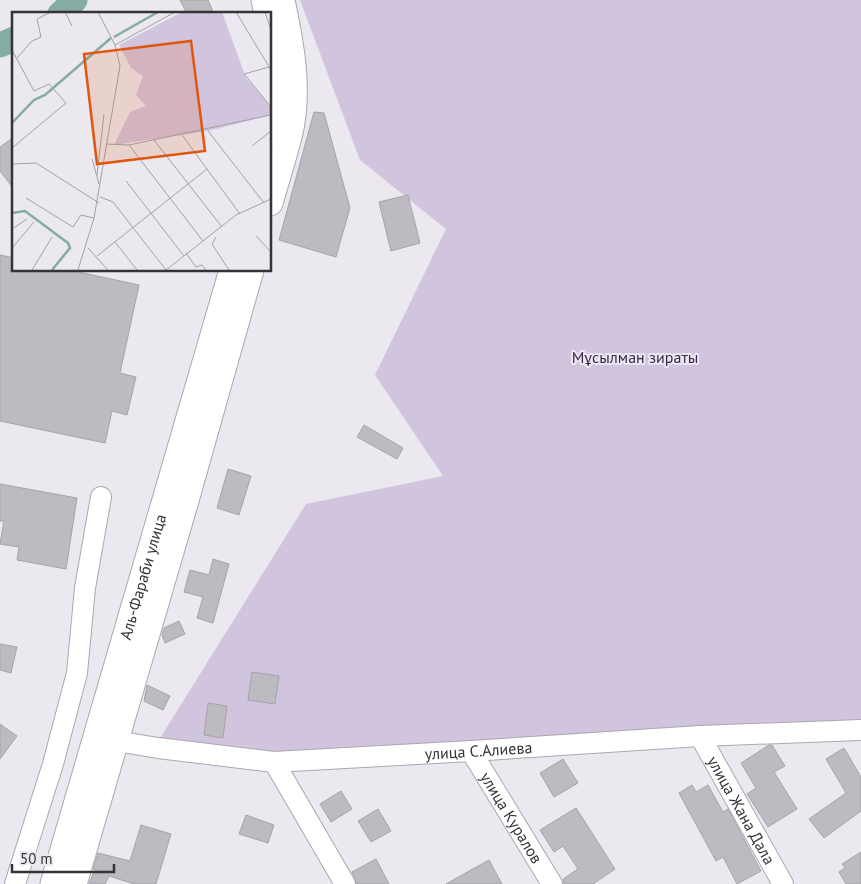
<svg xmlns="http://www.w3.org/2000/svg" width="861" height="884" font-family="'PT Sans',sans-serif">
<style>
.green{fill:#d0c4de}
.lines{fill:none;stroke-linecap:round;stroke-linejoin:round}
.river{stroke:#84aca3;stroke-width:25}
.building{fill:#bdbac1;stroke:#a7a3ab}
.minor-casing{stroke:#aba8af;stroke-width:22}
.major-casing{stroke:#aba8af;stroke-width:27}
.minor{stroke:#fff;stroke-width:20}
.major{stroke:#fff;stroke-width:25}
.labels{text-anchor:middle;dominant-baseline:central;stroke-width:4;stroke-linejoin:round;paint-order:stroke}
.park-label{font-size:16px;fill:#3d2851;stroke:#ece8f0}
.street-label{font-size:16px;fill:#353336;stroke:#ece8f0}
.inset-river{fill:none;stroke:#84aca3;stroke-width:2.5}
.inset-road{fill:none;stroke:#a3a0a6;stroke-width:1}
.view{fill:#df570e;fill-opacity:0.15;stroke:#df570e;stroke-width:2.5}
.inset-edge{fill:none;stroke:#353336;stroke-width:2.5}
</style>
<rect width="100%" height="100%" fill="#ece8f0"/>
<polygon class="green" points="300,0 861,0 861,731 274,762 152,751 306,504 443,476 375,375 446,229 360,160"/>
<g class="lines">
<g class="river">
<polyline points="60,14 75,0"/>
<polyline points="0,45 14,39"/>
</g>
</g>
<g class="building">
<polygon points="180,0 208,0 214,14 187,14"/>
<polygon points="314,112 324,113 350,208 336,257 279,240"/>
<polygon points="14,137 14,189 0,171 0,147"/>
<polygon points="408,195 420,243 391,251 379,202"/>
<polygon points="0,255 14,258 14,270 69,270 139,285 120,373 136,377 127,415 112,411 105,443 0,421"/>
<polygon points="364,425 403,448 397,459 357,437"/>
<polygon points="228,469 251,476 239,515 217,508"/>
<polygon points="0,484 77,498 66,569 17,560 19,547 0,544 4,521 0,521"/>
<polygon points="213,559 229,564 213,623 197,618 203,597 184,592 190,570 209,575"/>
<polygon points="179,621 185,634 165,643 162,635 164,628"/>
<polygon points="0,644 17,647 11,673 0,670"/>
<polygon points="252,672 279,676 275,704 248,700"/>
<polygon points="147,685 170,696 163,710 144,701"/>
<polygon points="208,703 227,706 223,738 204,735"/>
<polygon points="0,724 17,736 0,759"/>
<polygon points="769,745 772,745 785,766 774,772 797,809 768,827 747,794 756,788 741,763"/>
<polygon points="844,748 861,777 861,811 824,838 809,819 846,793 826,759"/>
<polygon points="563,759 578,783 554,797 540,773"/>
<polygon points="692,785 696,792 708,785 723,812 728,809 761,871 737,884 723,857 716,861 679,793"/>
<polygon points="341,791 352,809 331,822 320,804"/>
<polygon points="576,808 615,869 593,884 564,884 563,879 578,869 563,846 554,852 540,830"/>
<polygon points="378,809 391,831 371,842 358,821"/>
<polygon points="246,815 274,825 268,843 239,834"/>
<polygon points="141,825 171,834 156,884 134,884 109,876 105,884 89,884 95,869 93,869 98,853 130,861"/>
<polygon points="861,852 861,884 846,884 839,872 845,868 842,864"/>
<polygon points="376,859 389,884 357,884 352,872"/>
<polygon points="489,860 502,884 446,884"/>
</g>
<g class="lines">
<g class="minor-casing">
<g id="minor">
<path id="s1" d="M101 736 116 741 158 748 274 762 471 751 700 736 861 730"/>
<path id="s2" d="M700 736 783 884"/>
<path id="s3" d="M471 751 552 884"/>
<polyline points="274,762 345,884"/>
<polyline points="15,884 53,764 77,673 85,588 101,497"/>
</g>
</g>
<g class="major-casing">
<g id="major">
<polyline points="264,0 267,14"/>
<path d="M270 29C277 64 280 103 270 137"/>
<path d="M270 203C277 179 284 156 290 133 300 89 291 43 282 0"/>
<path id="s4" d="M53 884 232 270"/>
<polyline points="74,884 187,497 251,270"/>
</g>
</g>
<use href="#minor" class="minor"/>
<use href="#major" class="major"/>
</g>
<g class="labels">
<g class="park-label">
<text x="635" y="357">Мұсылман зираты</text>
</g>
<g class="street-label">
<text stroke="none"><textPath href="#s4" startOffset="320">Аль-Фараби улица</textPath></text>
<text stroke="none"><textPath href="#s1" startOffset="380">улица С.Алиева</textPath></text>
<text stroke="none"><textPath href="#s2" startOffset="85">улица Жана Дала</textPath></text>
<text stroke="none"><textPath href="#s3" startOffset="78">улица Куралов</textPath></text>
</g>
</g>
<g transform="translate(12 12)">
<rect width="259" height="259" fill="#ece8f0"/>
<path d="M170 0H210L234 66 259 95V103L196 119 102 133 118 100 134 94 124 83 131 64 119 56 107 33Z" fill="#d0c4de"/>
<path class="inset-river" d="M102 25 146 0M0 111 22 88 33 83 99 26M0 201 13 199 56 231 58 236 40 258"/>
<path class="inset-road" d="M53 0 60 14M224 0 259 58M253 0 259 18M103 33 163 0M0 38 22 79 37 72 54 91 0 136M5 46 20 29 29 25 25 7 39 0M257 55 232 62 259 95M196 119 252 191M170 123 228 202M142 128 210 215M95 132 117 133 259 103M117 133 191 229M240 134 259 119M80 147 87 172M0 152 24 151 87 191M85 163 92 102M114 169 172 244M88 185 101 190 154 258M14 186 61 215 69 203 82 206M0 217 15 207M244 224 259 240M204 225 200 232 217 258M103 230 125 258M0 236 22 210M76 236 96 258M174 241 184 255 190 253 194 258M85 244 195 157M20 258 40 225M66 258 82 206 108 54 103 33 86 0M154 258 224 203 259 187"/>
<path class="view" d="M179 29 193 139 85 152 72 42Z"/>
<rect width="259" height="259" class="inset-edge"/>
</g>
<path d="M12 864v8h102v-8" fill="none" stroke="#353336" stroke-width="2.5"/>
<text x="20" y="864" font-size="15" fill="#353336" stroke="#ece8f0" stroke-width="4" paint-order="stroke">50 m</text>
</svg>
